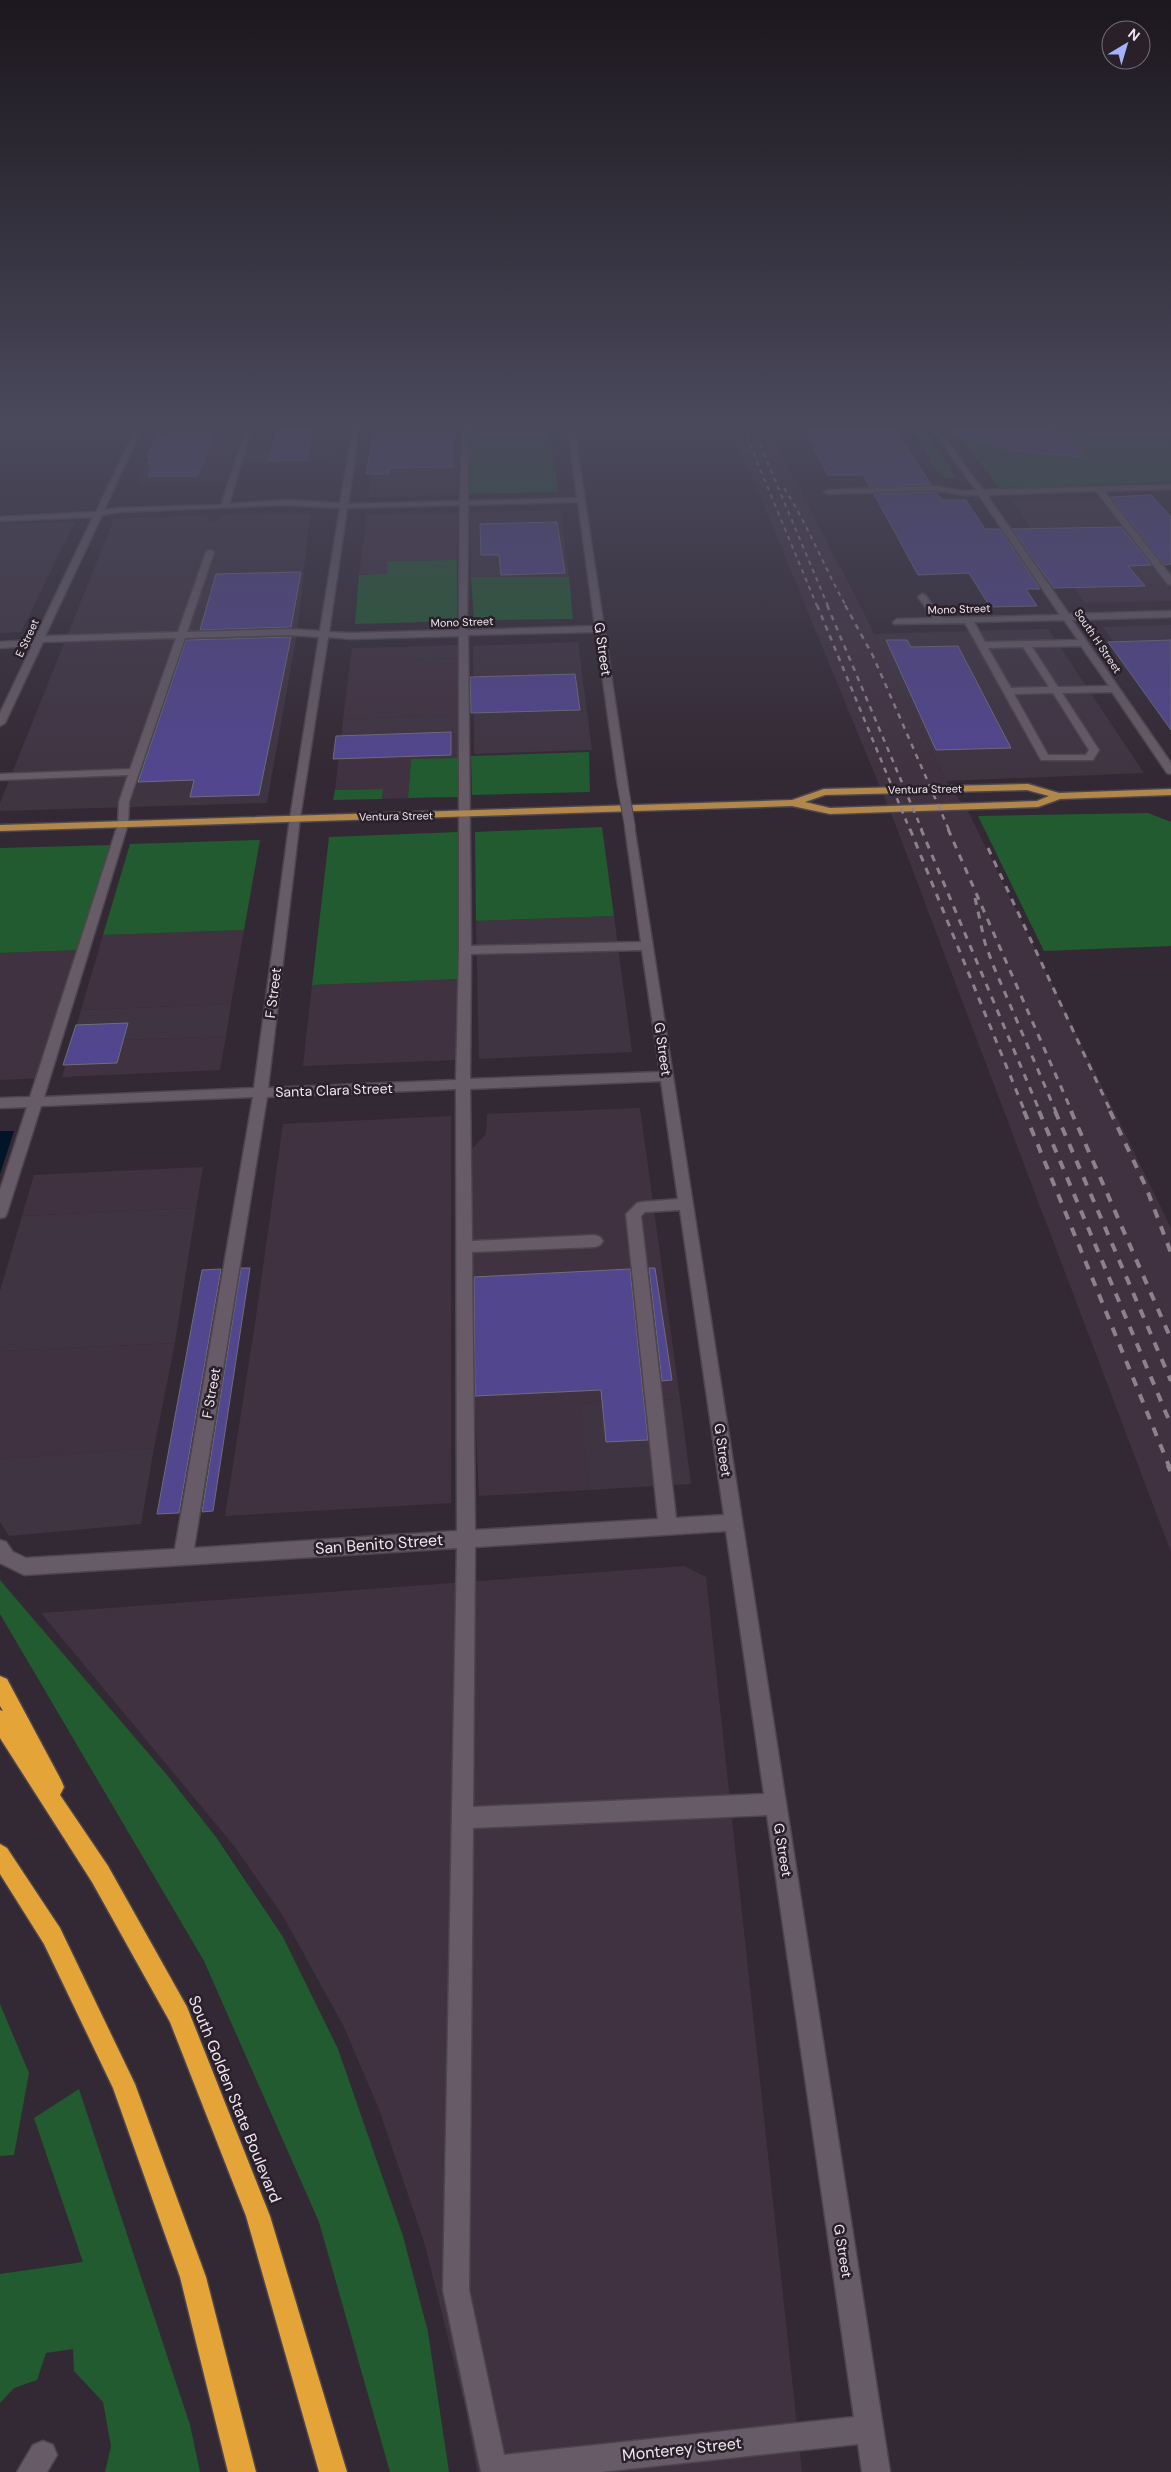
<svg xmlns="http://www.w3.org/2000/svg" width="1171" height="2472" font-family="'DM Sans',sans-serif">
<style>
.built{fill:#413241}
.industrial{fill:#3f3442}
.green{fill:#215b2f}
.water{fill:#021427}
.building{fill:#52468f;stroke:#6e6d7c}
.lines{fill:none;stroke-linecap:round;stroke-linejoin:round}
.minor-casing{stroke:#4d454d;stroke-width:3}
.major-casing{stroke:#4d454d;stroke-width:3}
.highway-casing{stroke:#4d454d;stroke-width:3}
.minor{fill:#665b67;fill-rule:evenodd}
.major{fill:#b2874b;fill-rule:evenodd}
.highway{fill:#e5a438;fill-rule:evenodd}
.rail-far4{stroke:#8b828b;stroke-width:2;stroke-dasharray:4.5 4.5;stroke-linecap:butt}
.rail-far3{stroke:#8b828b;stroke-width:2.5;stroke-dasharray:5.5 5.5;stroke-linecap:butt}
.rail-far2{stroke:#8b828b;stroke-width:3;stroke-dasharray:7 7;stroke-linecap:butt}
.rail-far1{stroke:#8b828b;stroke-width:4;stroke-dasharray:9 9;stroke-linecap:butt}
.rail{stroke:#8b828b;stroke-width:5;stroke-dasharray:11 11;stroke-linecap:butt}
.minor-bridge-casing{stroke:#4d454d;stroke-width:12;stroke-linecap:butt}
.minor-bridge{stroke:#665b67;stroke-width:10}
.labels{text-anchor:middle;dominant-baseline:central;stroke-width:5;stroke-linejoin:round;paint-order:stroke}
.far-street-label{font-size:11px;fill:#ede6ed;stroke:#29202a}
.street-label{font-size:14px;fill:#ede6ed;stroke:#29202a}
.near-street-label{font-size:16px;fill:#ede6ed;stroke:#29202a}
</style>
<rect width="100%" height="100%" fill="#332934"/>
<g class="built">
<polygon points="377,428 458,428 457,473 371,475"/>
<polygon points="732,428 768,428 863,611 946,781 969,813 1171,1228 1171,1552 894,821"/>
<polygon points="214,433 213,438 240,438 225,484 138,485 159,434"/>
<polygon points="330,450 328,460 243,462 246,452"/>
<polygon points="1098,498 1171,585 1171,601 1085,603 1011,500"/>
<polygon points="457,513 457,560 388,561 387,574 359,575 367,515"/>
<polygon points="407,647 405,660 458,658 458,715 343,719 352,648"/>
<polygon points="458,734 458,758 411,759 408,798 382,799 383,789 335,790 341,738"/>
<polygon points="244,930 231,1004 81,1010 103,935"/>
<polygon points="81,950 42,1078 0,1080 0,953"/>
<polygon points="458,979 458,1060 303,1066 312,985"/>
<polygon points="226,1036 220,1070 62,1077 72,1042"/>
<polygon points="640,1108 680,1399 582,1404 589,1490 479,1496 475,1409 472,1149 486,1134 487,1114"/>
<polygon points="451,1116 451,1503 225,1516 256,1317 283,1124"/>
<polygon points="203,1167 196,1208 22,1216 34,1175"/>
<polygon points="175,1343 154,1448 0,1459 0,1351"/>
<polygon points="684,1566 706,1577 802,2472 477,2472 466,2411 425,2245 379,2109 344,2027 283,1916 235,1847 41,1613"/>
</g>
<g class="industrial">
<polygon points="457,473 457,495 368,497 371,475"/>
<polygon points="560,510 569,577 471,577 470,513"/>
<polygon points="306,513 310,515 297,633 267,803 0,811 0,803 114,519 209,515 207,522 219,521 221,515"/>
<polygon points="75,522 21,632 0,633 0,524"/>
<polygon points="1171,625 1171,722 1103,627"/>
<polygon points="1048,629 1144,773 946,781 874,634"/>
<polygon points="578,642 592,750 474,754 473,646"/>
<polygon points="458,645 458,658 404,660 407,647"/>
<polygon points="458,715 458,734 341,738 343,719"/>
<polygon points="614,916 632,1052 479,1059 476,921"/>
<polygon points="231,1004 226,1036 72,1042 81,1010"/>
<polygon points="196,1208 175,1343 0,1351 0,1291 22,1216"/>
<polygon points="680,1399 691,1484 589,1490 581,1404"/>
<polygon points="154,1448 141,1524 9,1536 0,1522 0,1459"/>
</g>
<g class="green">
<polygon points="466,428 549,428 558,492 469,494"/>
<path d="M910 428H923C933 442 939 454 951 467L949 470 955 475V478H944L930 464 932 459 927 455V452Z"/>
<polygon points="954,428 1171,428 1171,482 999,488"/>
<polygon points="457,560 457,621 355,624 359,575 387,574 387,561"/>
<polygon points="471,577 569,577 573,619 474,620"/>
<polygon points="589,752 590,792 472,795 471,756"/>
<polygon points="458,758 458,797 408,798 411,759"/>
<polygon points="383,789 382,799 333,800 335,790"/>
<polygon points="1148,813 1171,822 1171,946 1044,951 978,816"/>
<polygon points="602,827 614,916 476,921 475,832"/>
<polygon points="458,832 458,979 312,985 329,837"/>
<polygon points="260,840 244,930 103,935 130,844"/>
<polygon points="113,845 81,950 0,953 0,848"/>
<polygon points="0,1580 167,1775 216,1837 283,1937 338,2049 403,2236 428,2332 449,2472 390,2472 319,2222 204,1961 0,1614"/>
<polygon points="0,2004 29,2073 14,2155 0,2156"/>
<polygon points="79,2089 190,2425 200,2472 105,2472 111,2446 103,2402 74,2371 73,2349 46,2353 37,2380 14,2388 0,2403 0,2274 83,2262 34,2118"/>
</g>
<polygon class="water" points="0,1131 14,1131 0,1174"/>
<g class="building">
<polygon points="276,428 314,428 307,460 269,461"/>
<polygon points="804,428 894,428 931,484 870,487 863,475 828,475"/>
<polygon points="954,428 1030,428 1072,435 1084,457 1024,452 953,436"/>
<polygon points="454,432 452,467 389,468 389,474 366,474 373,434"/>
<polygon points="210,433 209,438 213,438 197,476 148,476 153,464 148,464 150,458 147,458 157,434"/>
<polygon points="933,492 936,492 942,500 966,500 985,529 1000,529 1040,589 1026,589 1037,606 990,607 969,573 918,575 874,494"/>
<polygon points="1151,495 1171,517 1171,564 1164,565 1111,497"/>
<polygon points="557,522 565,573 501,575 499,555 481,555 480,524"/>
<polygon points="1121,527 1151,565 1128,566 1145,586 1054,588 1012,529"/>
<polygon points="301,572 291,627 200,630 216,574"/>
<polygon points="291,637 259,795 190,797 194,780 138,782 186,640"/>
<polygon points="886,640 907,640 911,647 958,646 1011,748 936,750"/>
<polygon points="1171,640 1171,730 1108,642"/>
<polygon points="575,674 580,710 471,713 470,677"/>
<polygon points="451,732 451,755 333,759 336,736"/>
<polygon points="128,1023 117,1063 63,1065 76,1025"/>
<polygon points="241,1268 250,1268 213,1511 202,1512"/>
<polygon points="649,1268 655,1268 672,1380 662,1381"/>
<polygon points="221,1269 179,1513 157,1514 202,1270"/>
<polygon points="630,1269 648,1440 606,1442 601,1390 475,1396 474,1277"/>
</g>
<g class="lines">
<g class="minor-casing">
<g id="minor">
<path d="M136 428H142L104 510 119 508 221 505 246 428H252L229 504 284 500 340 503 353 428H359L348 504 460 501 462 428H468V501L577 498 568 428H574L628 787 623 790 618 787 596 632 468 635 471 946 641 942 625 827 630 824 634 825 890 2472H862L858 2444 601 2472H481L443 2290 457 1548 24 1575 0 1563V1540L6 1542 13 1552 26 1558 175 1549 253 1097 41 1106 7 1213 5 1217 0 1218V1190L27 1107 0 1108V1098L30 1097 118 824 119 802 128 775 0 780V774L130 769 176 638 43 642 5 723 0 726V713L32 646 0 648V642L34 640 93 517 0 521V517L96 512ZM578 502 595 626 467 630 468 505ZM284 505 340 508 320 631 290 629 187 632 214 552 210 550 206 552 178 632 45 636 102 515 119 512ZM460 505 459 630 351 633 329 632 347 508ZM290 635 319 637 290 818 254 1088 44 1097 128 824 129 802 185 638ZM459 636V950L456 1080 268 1088 300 818 328 637 351 639ZM642 950 660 1072 470 1079 471 954ZM661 1081 678 1199 642 1202 637 1203 626 1214 658 1519 475 1530 472 1252 595 1247 600 1245 603 1241 600 1237 595 1235 472 1241 470 1089ZM456 1089 457 1531 194 1548 267 1097ZM680 1210 724 1515 676 1518 641 1216 645 1212ZM726 1531 764 1794 473 1807 475 1547ZM767 1815 854 2417 504 2455 469 2290 473 1828Z"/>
<path d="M931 428H937L983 490 1171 485V489L1104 491 1171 576V585L1168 584 1096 491 987 495 1069 614 1171 611V617L1072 620 1171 763V774L1167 773 1112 692 1062 693 1099 750 1093 760H1041L965 623 894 624 893 622 897 619 933 618 918 597 922 594 925 595 942 618 1060 615 979 495H963L933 490 828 494 824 492 828 490 933 486 963 491 976 490ZM1064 620 1078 640 985 642 974 622ZM1081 646 1109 686 1058 687 1032 647ZM1023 647 1049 687 1011 688 988 648ZM1053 693 1089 750 1086 755H1048L1014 694Z"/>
<polygon points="43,2441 53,2445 57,2455 47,2472 17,2472 33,2445"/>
</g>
</g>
<g class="major-casing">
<path id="major" d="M1028 784 1059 793 1171 789V795L1060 799 1038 807 830 814 792 806 0 831V825L792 800 824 789ZM1027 790 1049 796 1037 801 830 808 805 802 825 795Z"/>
</g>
<g class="highway-casing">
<g id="highway">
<polygon points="0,1676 7,1679 61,1780 64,1787 60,1795 108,1866 187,2007 270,2216 347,2472 319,2472 246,2216 170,2022 92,1882 0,1738 0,1710 3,1711 0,1706"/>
<polygon points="0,1844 7,1848 60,1928 135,2084 206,2277 256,2472 228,2472 180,2277 113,2088 44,1944 0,1874"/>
</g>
</g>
<use href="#minor" class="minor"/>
<use href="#major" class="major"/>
<use href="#highway" class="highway"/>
<g class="rail-far4">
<polyline points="743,428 817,606"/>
<polyline points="753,428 828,606"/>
<path d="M784 488C808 525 824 567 846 606"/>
</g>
<g class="rail-far3">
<polyline points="817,605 910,830"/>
<polyline points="827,605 922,830"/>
<polyline points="845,605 873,656 949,830"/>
</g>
<g class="rail-far2">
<polyline points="910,829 1025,1112"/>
<polyline points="921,829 1040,1112"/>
<polyline points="948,829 1072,1112"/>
<polyline points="988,848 1111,1112"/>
<polyline points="975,898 985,943 993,965 1056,1112"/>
</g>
<g class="rail-far1">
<polyline points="1024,1111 1169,1466"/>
<polyline points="1039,1111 1171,1425"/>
<polyline points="1055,1111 1171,1381"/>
<polyline points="1071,1111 1171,1339"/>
<polyline points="1110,1111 1146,1187 1171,1253"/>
</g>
<polyline class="rail" points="1168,1465 1171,1471"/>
<g class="minor-bridge-casing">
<polyline id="minor-bridge" points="623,787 630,827"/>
</g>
<use href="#minor-bridge" class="minor-bridge"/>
</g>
<linearGradient id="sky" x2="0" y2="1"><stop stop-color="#1c171d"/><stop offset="0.55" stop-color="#4a495c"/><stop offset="1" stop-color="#4a495c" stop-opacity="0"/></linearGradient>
<rect width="1171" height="774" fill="url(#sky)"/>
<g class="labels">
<g class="far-street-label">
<text transform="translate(959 609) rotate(-2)">Mono Street</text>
<text transform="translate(462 622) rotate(-2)">Mono Street</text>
<text transform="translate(27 638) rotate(-65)">E Street</text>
<text transform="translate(1098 641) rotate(56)">South H Street</text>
<text transform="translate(925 789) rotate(-1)">Ventura Street</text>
<text transform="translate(396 816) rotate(-1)">Ventura Street</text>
</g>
<g class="street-label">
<text transform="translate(603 649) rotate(82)">G Street</text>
<text transform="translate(273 993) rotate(-83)">F Street</text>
<text transform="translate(663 1049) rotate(82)">G Street</text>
<text transform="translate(334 1090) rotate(-2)">Santa Clara Street</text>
<text transform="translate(211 1393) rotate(-80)">F Street</text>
<text transform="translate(723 1450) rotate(82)">G Street</text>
<text transform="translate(783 1850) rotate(81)">G Street</text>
<text transform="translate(843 2251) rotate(81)">G Street</text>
</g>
<g class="near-street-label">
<text transform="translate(379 1544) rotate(-4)">San Benito Street</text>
<text transform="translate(235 2099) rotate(68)">South Golden State Boulevard</text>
<text transform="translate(682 2449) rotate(-6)">Monterey Street</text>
</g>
</g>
<g transform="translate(1126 45) rotate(38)"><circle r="24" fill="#29202a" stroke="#776f78"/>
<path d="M0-4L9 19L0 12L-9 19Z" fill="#a4b2fc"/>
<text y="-8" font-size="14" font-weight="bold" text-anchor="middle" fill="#ede6ed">N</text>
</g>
</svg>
